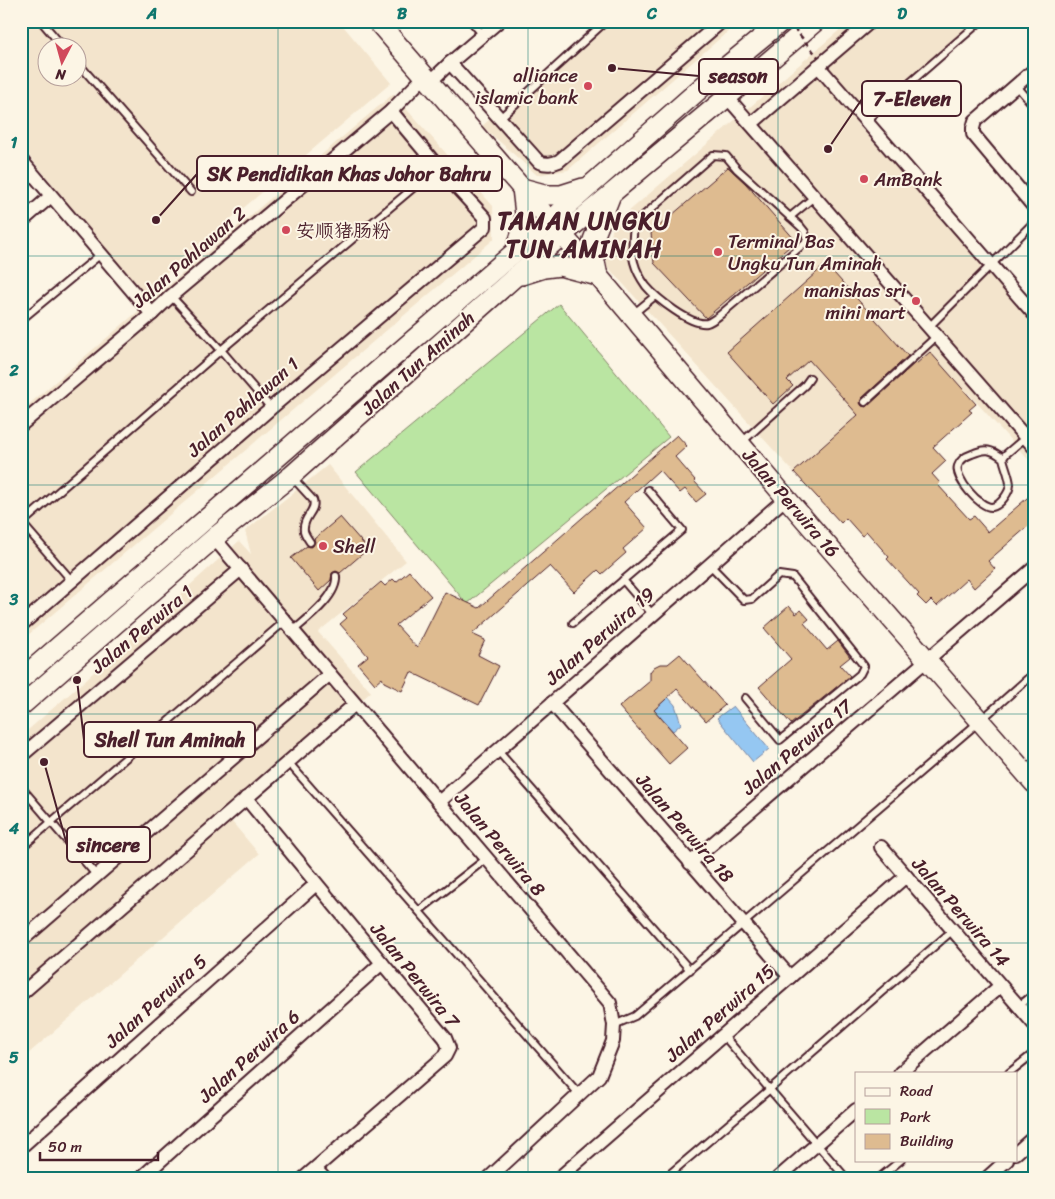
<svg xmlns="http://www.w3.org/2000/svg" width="1055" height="1199" font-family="Sriracha,'LXGW WenKai TC',sans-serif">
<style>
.built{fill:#f3e4cc;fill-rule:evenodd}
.green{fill:#bae5a2;stroke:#828266}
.water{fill:#95c7f2;stroke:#7784a2}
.building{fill:#debb90;stroke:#4a1f2b}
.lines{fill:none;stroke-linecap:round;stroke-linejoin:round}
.lane-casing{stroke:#4a1f2b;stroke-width:10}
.street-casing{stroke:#4a1f2b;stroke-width:16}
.secondary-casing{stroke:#4a1f2b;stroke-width:22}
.lane{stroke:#fcf5e5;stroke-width:6}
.street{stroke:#fcf5e5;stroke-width:12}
.secondary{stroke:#fcf5e5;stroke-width:19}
.path-bridge{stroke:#4a1f2b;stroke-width:2.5;stroke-dasharray:5 4;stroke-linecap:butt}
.grid{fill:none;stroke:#0f766e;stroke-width:1;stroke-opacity:0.55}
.poi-dot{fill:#d1495b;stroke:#fcf5e5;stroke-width:2}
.labels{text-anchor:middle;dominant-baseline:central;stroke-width:4;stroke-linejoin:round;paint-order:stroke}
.poi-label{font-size:19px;fill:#4a1f2b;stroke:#fcf5e5;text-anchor:start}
.street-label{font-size:19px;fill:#4a1f2b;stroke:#fcf5e5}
.district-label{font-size:24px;font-weight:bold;letter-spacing:1px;fill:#4a1f2b;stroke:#fcf5e5}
.leader{fill:none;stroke:#4a1f2b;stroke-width:2}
.callout-dot{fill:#4a1f2b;stroke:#fcf5e5;stroke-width:2}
.callout{fill:#fcf5e5;stroke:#4a1f2b;stroke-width:2}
.callout-label{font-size:20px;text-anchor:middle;font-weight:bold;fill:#4a1f2b}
.neatline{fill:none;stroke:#0f766e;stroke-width:2}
.grid-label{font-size:16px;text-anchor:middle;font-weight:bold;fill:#0f766e}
</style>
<rect width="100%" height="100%" fill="#fcf5e5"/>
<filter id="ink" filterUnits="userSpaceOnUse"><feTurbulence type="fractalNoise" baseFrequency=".02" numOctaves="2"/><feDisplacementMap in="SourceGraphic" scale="10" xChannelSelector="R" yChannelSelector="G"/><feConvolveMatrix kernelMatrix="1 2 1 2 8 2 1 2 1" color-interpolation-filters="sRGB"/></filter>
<g filter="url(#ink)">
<g class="built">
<path d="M21 21H339L391 83 142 294 21 146ZM48 48H78V78H48Z"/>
<polygon points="605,21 740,21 568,170 537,175 482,126"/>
<polygon points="850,21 976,21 856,123 1034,309 1034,466 968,393 829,511 606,265 613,225"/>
<polygon points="393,94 493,206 494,239 21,641 21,411"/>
<polygon points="328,465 406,561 318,632 371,692 227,816 259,854 21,1060 21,736 73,691 239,541 251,554 245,531"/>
</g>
<polygon class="green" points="559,304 669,437 467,604 356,472"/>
<g class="water">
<polygon points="668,697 675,705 681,724 673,731 654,710"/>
<polygon points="733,706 769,749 753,762 717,718"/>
</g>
<g class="building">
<polygon points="728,167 746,184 796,241 706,318 654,263 651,233"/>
<polygon points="826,264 908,356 862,398 860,403 862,406 866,407 868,406 915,363 916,364 930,352 976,404 969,410 972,412 933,447 946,461 932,474 940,483 938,485 969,519 974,516 988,532 1034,492 1034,521 988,561 995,569 974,588 967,579 937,606 931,600 926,605 917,596 919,594 887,559 889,557 867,532 862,536 846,518 841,523 794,472 858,415 809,360 787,380 793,386 773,404 727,352"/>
<polygon points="677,435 687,446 675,457 695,480 694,481 706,494 696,502 685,489 680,493 659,470 624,502 647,528 623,549 626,553 602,574 598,570 574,592 550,566 472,634 485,640 478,655 499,666 479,705 411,672 402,691 384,682 382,678 375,684 358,664 368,656 340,624 347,618 343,614 381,582 385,586 393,579 396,582 409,571 431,596 396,625 417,648 445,592 479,608"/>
<polygon points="340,517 368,549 340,573 336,571 332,573 331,580 319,591 291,558 307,546 310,547 313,546 315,542 314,539"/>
<polygon points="789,606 796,614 801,610 809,619 804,623 827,650 838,641 850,657 840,665 850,676 791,724 759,687 791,659 764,628"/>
<polygon points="680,654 725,705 706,721 677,689 654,710 687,748 669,764 619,707 650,681 650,672 654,667 660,664 668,664"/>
</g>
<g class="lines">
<g class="lane-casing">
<g id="lane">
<polyline points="41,21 64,48"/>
<polyline points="471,21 483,35"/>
<polyline points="78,63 191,192"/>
<polyline points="1016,85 1034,106"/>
<polyline points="500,118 606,21"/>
<polyline points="866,121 981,21"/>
<path d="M713 155 726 156 737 169 801 227 805 232 807 241 720 315C716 318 711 322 707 323 691 326 656 298 646 286 641 279 636 270 634 262 631 252 633 235 634 224Z"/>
<polyline points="790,217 814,197"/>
<polyline points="171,296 221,350 271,408"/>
<polyline points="633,314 655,296"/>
<polyline points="21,320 101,254"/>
<polyline points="929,327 1034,222"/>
<polyline points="865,402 937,336"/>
<polyline points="741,443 805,385 810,378"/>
<path d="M1003 458C991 449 986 448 972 454 966 456 960 460 958 466 954 478 980 508 992 507 997 506 1001 502 1004 498 1007 494 1010 489 1010 484 1009 475 1005 467 1003 458L1006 454 1026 437"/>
<path d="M292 477 313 500C317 511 302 517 304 531 305 535 308 539 310 542"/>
<polyline points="21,522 72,581"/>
<polyline points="21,524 221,350 438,167"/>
<polyline points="710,565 744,600 752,599 779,575 793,577 864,666 860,674 780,740 745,698"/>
<polyline points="623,580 653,615"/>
<polyline points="573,623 682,530 648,490"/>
<path d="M293 631C307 619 338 596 336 576"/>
<polyline points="498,751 690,970"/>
<polyline points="288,762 579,1094"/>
<polyline points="21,787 97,876"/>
<polyline points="21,848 285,621"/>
<polyline points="419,911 487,858"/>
<polyline points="1019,1006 1034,994"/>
<polyline points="614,1025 635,1016 980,721 1034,673"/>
<polyline points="723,1035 846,1178"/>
<polyline points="1009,1073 1034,1053"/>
<polyline points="318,1167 328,1178"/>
<polyline points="665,1178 770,1089 953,930"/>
<polyline points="879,1178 901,1160"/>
</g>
</g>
<g class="street-casing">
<g id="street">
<path d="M450 63 539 162C547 165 552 164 559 161L722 21"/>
<polyline points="818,66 1034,314"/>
<polyline points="1034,70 975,121 973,128 973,134 1034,207"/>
<polyline points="429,83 450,63 499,21"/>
<polyline points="727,97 1034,447"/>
<polyline points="751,124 871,21"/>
<polyline points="21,160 152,314"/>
<polyline points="21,222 51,196"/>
<polyline points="21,425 152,314 171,296 391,111 424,77"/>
<polyline points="214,538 610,1003 614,1025 613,1041 599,1076 489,1178"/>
<polyline points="21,625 271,408 485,227 485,218 438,167 391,111"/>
<polyline points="552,703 790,977"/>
<polyline points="21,756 241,569"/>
<polyline points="246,798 382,963 445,1038 449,1048 445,1056 304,1178"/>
<polyline points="439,802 786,498"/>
<polyline points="881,847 1034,1024"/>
<polyline points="690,863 927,660 1034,568"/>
<polyline points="21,941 330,674"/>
<polyline points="21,994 355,704"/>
<polyline points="900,1073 1000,986"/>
<polyline points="21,1147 316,884"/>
<polyline points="1016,1153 1034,1137"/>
<polyline points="141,1178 382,963"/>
<polyline points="559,1178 906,876"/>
<polyline points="778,1178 856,1110"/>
<polyline points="987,1178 1007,1160"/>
</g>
</g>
<g class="secondary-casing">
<g id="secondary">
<polyline points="377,21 598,276 786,498 1034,783"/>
<polyline points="522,188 548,195 561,195 583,188"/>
<polyline points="516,250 523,228 525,214 522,188"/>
<polyline points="522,275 544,268 560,266 598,276"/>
<polyline points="598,276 593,252 593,240 610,197"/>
<polyline points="21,679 516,251 710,80 782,21"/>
<polyline points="21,706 214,538 291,476 562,235 727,97 816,21"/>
</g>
</g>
<use href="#lane" class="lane"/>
<use href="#street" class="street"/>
<use href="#secondary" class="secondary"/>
<polyline class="path-bridge" points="788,21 818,57"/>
</g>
</g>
<path class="grid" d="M278 21V1178M528 21V1178M778 21V1178M21 256H1034M21 485H1034M21 714H1034M21 943H1034"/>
<g class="poi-dot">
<circle cx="588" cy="86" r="5"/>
<circle cx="864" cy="179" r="5"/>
<circle cx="286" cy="230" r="5"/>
<circle cx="718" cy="252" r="5"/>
<circle cx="916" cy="301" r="5"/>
<circle cx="323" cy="546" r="5"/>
</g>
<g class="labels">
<g class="poi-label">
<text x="578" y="75" text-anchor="end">alliance<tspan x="578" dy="22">islamic bank</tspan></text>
<text x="874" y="179">AmBank</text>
<text x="296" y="230">安顺猪肠粉</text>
<text x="728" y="241">Terminal Bas<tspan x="728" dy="22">Ungku Tun Aminah</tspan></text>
<text x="906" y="290" text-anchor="end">manishas sri<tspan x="906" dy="22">mini mart</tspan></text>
<text x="333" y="546">Shell</text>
</g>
<g class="street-label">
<text transform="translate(189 257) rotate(-41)">Jalan Pahlawan 2</text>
<text transform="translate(418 363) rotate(-42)">Jalan Tun Aminah</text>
<text transform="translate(243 407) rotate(-41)">Jalan Pahlawan 1</text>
<text transform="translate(791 503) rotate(49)">Jalan Perwira 16</text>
<text transform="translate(142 629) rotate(-40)">Jalan Perwira 1</text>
<text transform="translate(600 636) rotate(-41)">Jalan Perwira 19</text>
<text transform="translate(797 747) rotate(-40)">Jalan Perwira 17</text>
<text transform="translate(685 828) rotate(49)">Jalan Perwira 18</text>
<text transform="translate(500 844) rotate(50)">Jalan Perwira 8</text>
<text transform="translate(961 912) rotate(49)">Jalan Perwira 14</text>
<text transform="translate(415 975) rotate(51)">Jalan Perwira 7</text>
<text transform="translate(156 1001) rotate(-42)">Jalan Perwira 5</text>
<text transform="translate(720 1013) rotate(-41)">Jalan Perwira 15</text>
<text transform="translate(249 1056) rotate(-42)">Jalan Perwira 6</text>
</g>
<g class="district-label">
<text x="584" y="221">TAMAN UNGKU<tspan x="584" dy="28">TUN AMINAH</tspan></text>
</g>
</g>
<path class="leader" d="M612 68L699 76M828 149L862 99M156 220L197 174M77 680L84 740M44 762L67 845"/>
<g class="callout-dot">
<circle cx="612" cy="68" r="5"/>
<circle cx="828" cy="149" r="5"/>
<circle cx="156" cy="220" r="5"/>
<circle cx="77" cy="680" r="5"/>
<circle cx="44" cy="762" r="5"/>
</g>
<g class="callout">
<rect x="699" y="59" width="79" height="35" rx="5"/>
<rect x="862" y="81" width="99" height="35" rx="5"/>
<rect x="197" y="156" width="305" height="35" rx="5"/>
<rect x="84" y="722" width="171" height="35" rx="5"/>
<rect x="67" y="827" width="83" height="35" rx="5"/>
</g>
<g class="callout-label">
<text x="738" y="83">season</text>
<text x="912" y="106">7-Eleven</text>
<text x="349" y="181">SK Pendidikan Khas Johor Bahru</text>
<text x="170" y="747">Shell Tun Aminah</text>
<text x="108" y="852">sincere</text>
</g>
<rect width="1055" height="1199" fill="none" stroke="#fcf5e5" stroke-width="55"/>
<rect x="855" y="1072" width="162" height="90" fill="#fcf5e5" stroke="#b59f9b"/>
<rect x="865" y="1088" width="25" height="8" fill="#fcf5e5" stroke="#b59f9b"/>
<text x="900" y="1096" font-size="15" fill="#4a1f2b">Road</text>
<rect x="865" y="1109" width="25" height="15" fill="#bae5a2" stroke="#b59f9b"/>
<text x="900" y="1122" font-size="15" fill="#4a1f2b">Park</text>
<rect x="865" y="1134" width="25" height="15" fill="#debb90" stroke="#b59f9b"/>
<text x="900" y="1146" font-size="15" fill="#4a1f2b">Building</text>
<g transform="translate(62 62) rotate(186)"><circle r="24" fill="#fcf5e5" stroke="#b59f9b"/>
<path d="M0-4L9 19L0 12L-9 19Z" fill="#d1495b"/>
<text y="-8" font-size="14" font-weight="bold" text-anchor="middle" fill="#4a1f2b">N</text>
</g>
<path d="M40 1152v8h118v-8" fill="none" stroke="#4a1f2b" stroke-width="2.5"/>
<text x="48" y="1152" font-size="15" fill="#4a1f2b" stroke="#fcf5e5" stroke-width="4" paint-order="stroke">50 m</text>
<rect x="28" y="28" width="1000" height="1144" class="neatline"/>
<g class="grid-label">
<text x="152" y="19">A</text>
<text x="402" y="19">B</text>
<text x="652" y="19">C</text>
<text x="902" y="19">D</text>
<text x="14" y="148">1</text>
<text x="14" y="376">2</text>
<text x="14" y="605">3</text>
<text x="14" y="834">4</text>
<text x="14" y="1063">5</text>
</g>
</svg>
